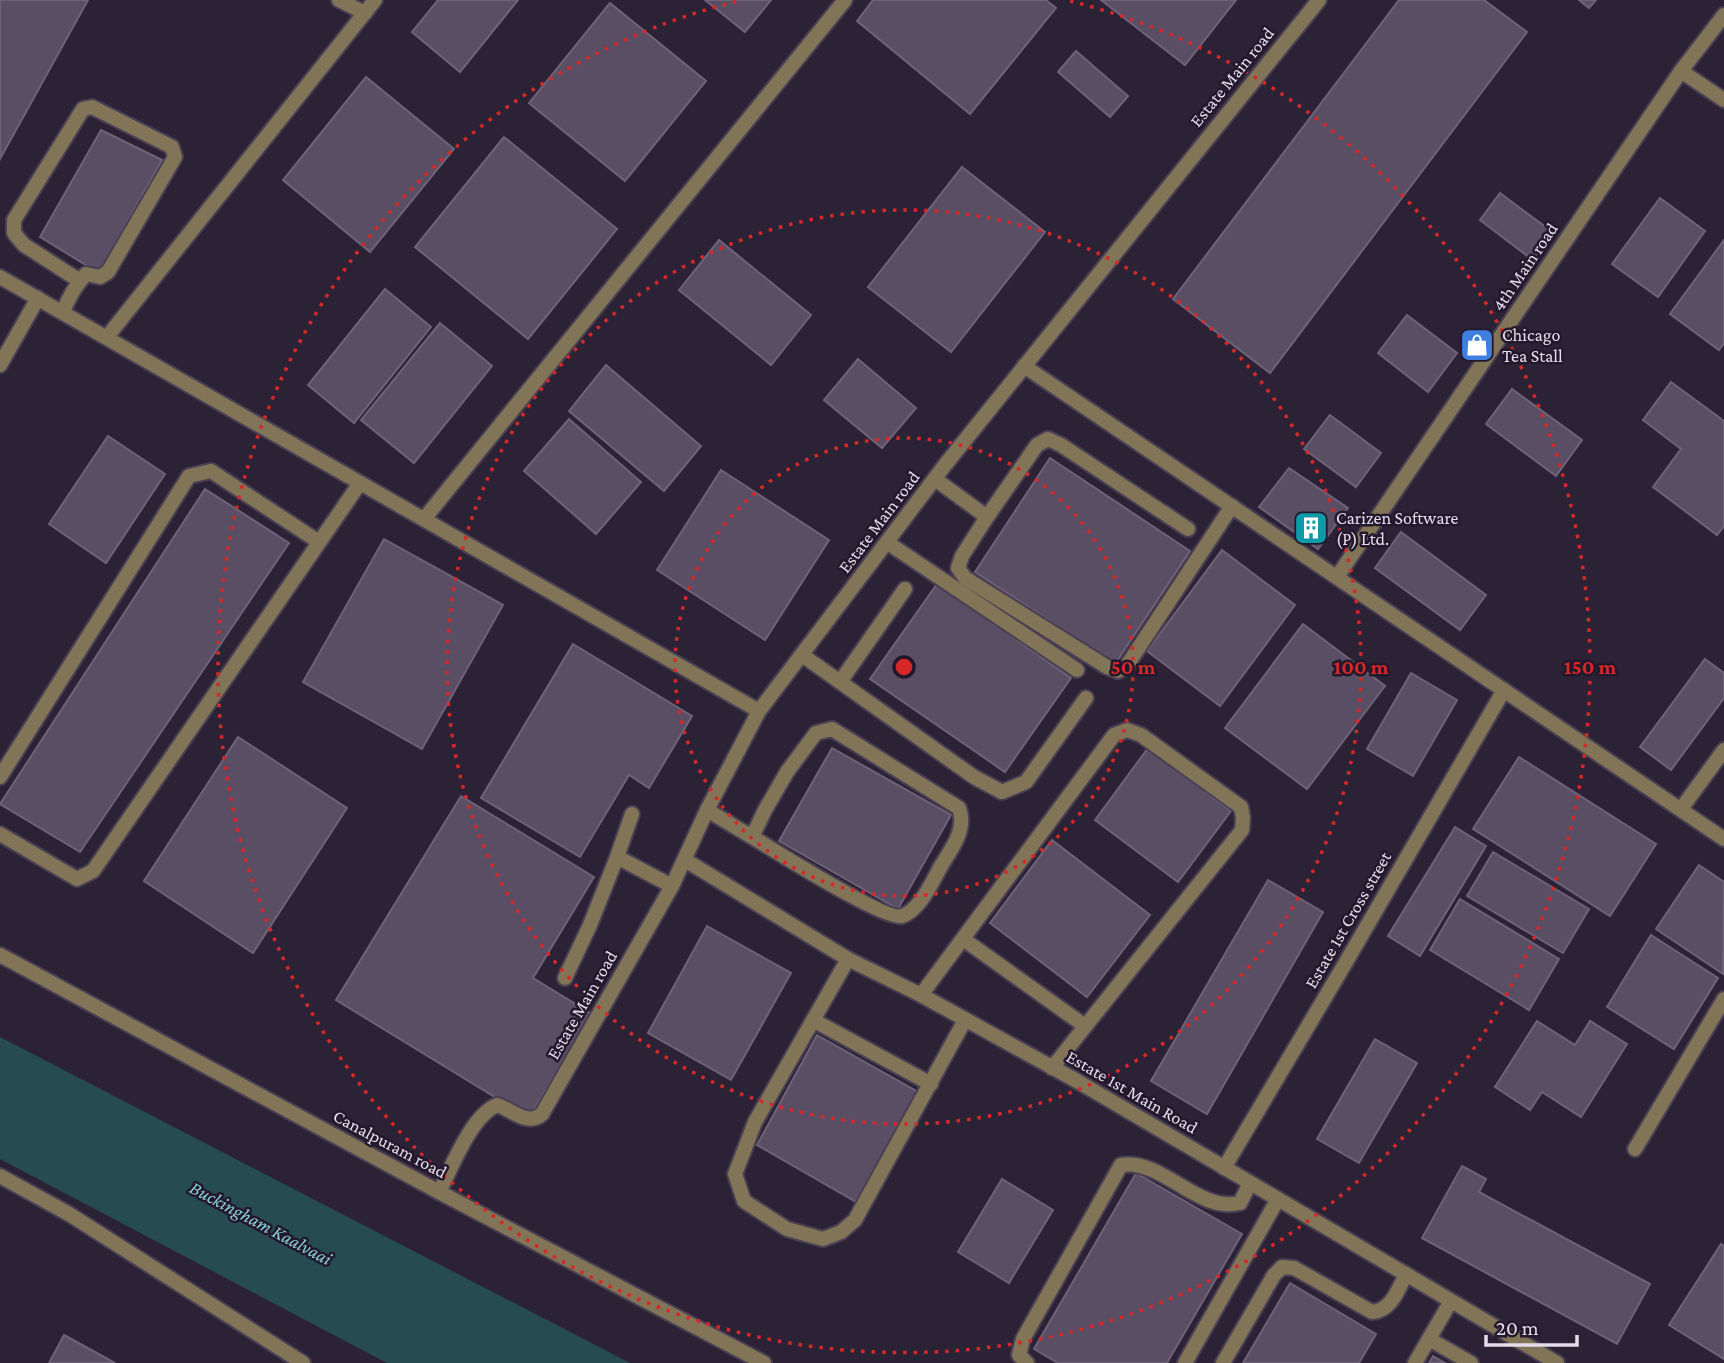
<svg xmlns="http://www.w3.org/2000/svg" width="1724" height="1363" font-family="'Crimson Pro',serif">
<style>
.water{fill:#264b50}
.building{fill:#594e64;stroke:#6e6279;stroke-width:2}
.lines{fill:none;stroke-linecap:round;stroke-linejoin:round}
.service-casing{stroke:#494053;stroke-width:18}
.minor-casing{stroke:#494053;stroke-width:18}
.service{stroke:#827456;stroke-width:14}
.minor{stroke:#827456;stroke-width:14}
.ring{fill:none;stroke:#d62828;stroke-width:3.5;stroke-dasharray:3.5 7}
.labels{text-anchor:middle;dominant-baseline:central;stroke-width:5;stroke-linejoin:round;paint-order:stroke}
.street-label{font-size:18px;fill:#e4ddeb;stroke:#23182c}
.poi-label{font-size:18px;fill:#e4ddeb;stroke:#23182c;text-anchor:start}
.water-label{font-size:19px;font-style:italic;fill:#88d1db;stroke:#23182c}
.centre{fill:#d62828;stroke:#23182c;stroke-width:3.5}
.ring-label{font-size:21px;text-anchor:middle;font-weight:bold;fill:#d62828;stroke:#23182c;stroke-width:5;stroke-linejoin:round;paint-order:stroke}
</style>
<rect width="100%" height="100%" fill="#2c2236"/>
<polygon class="water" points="0,1037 630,1363 387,1363 0,1159"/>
<g class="building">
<polygon points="0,0 88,0 0,159"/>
<polygon points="438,0 518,0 460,72 412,32"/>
<polygon points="705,0 771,0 745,32"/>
<polygon points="873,0 1046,0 1056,8 970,114 857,21"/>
<polygon points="1101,0 1236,0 1185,65"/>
<polygon points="1399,0 1484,0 1527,32 1270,373 1173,299"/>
<polygon points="1579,0 1596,0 1589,8"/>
<polygon points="610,3 706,81 625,181 529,103"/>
<polygon points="1076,51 1128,96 1110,117 1058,72"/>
<polygon points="366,77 454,149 370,252 283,180"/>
<polygon points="101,130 162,160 99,273 40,237"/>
<polygon points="504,137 617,229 528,339 415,247"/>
<polygon points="962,167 1045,232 951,352 868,287"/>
<polygon points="1500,193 1555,234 1534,261 1480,220"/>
<polygon points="1660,198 1705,231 1658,297 1612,264"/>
<polygon points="719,240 811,315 771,365 679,290"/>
<polygon points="1724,240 1724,343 1719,350 1670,314"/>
<polygon points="385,289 431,327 354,423 308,385"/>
<polygon points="1407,315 1457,353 1428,392 1378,353"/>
<polygon points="440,323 492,366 414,463 361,420"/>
<polygon points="858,359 916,408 882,448 824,400"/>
<polygon points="606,365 701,446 664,491 569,411"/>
<polygon points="1671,382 1724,421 1724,526 1717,535 1653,487 1681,449 1643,420"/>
<polygon points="1512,389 1582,440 1556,476 1486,424"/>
<polygon points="1330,415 1381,453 1356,487 1304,449"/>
<polygon points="569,419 641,482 596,534 524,471"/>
<polygon points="108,436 165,474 106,563 49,524"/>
<polygon points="1050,458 1190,551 1115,664 975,572"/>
<polygon points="1289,468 1348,508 1318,549 1259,507"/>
<polygon points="721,470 829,540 765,640 657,570"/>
<polygon points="205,489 289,543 80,852 0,804"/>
<polygon points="1401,532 1486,595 1460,630 1375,568"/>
<polygon points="384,539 503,605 422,749 303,682"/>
<polygon points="1222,550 1295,605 1220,706 1147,651"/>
<polygon points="937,584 1071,678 1005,772 870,679"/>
<polygon points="1303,624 1385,686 1307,789 1225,728"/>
<polygon points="573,644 692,716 649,788 629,775 580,857 481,798"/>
<polygon points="1705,659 1724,673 1724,698 1671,770 1640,747"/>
<polygon points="1411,673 1457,700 1413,776 1367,749"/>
<polygon points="238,737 347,808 253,953 144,881"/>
<polygon points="832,748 951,815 898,909 779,841"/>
<polygon points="1148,748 1231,811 1178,882 1095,820"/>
<polygon points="1519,757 1656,844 1610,916 1473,829"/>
<polygon points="461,796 594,877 533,978 592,1014 529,1118 336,1000"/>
<polygon points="1455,827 1486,846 1420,956 1388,936"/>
<polygon points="1052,840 1150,915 1087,997 990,923"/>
<polygon points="1493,852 1589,909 1563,953 1467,896"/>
<polygon points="1699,865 1724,882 1723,974 1656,929"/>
<polygon points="1268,880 1323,912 1207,1114 1151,1081"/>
<polygon points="1460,899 1559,959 1529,1010 1430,950"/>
<polygon points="707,926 791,973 731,1080 648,1033"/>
<polygon points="1651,935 1718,978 1674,1049 1607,1007"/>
<polygon points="1537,1021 1575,1045 1590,1021 1627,1044 1581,1117 1542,1092 1530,1110 1495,1087"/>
<polygon points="817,1035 918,1092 858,1203 757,1145"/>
<polygon points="1375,1039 1417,1063 1359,1163 1317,1139"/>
<polygon points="1462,1166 1486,1179 1479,1192 1650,1284 1617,1344 1422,1238"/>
<polygon points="1136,1173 1242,1234 1167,1363 1058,1363 1034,1349"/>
<polygon points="1002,1179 1053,1210 1009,1283 958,1252"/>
<polygon points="1721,1244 1724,1246 1724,1359 1669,1325"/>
<polygon points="1290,1283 1376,1334 1359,1363 1243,1363"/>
<polygon points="64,1335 115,1363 49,1363"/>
<polygon points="1433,1356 1445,1363 1429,1363"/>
</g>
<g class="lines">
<g class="service-casing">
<g id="service">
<path d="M63 312C69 296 75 286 86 274L100 277 108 272 175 157 172 147 92 107 83 109 14 220V233L24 245 80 281"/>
<polyline points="0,365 38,298"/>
<polyline points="935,479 987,517 1037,445 1048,439 1061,445 1188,529"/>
<polyline points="987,517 962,556 958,568 965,578 1107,667 1118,671 1126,667 1232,506"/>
<polyline points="888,543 1077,670"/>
<polyline points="802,655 974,777 1002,792 1026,782 1086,698"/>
<polyline points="840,682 905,589"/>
<polyline points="0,777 189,476 211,471 319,542"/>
<path d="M707 810 752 837 765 810 787 772 816 733 832 729 959 808C967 829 952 848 941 866 932 882 920 910 902 916 885 921 774 850 752 837"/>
<polyline points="0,834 77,879 93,871 360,483"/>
<polyline points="617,857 632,814"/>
<polyline points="963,939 1085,1026"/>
<polyline points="848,959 755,1122 735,1174 744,1201 787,1229 823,1239 841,1232 855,1220 965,1020"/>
<polyline points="565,978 590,925 617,857 672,886"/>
<polyline points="921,995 1114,735 1127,730 1141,735 1241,807 1243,818 1242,830 1052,1068"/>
<polyline points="813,1020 931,1084"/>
<polyline points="1429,1339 1471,1363"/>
<path d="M1027 1363 1019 1355 1023 1339 1121 1165C1164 1159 1197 1213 1240 1203L1250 1183"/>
<polyline points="1185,1363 1278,1199"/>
<path d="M1223 1363 1274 1275 1282 1267 1294 1268 1372 1312C1391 1311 1398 1290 1406 1274"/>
<polyline points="1415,1363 1451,1301"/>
</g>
</g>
<g class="minor-casing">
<g id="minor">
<polyline points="339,0 365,13"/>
<polyline points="1681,71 1724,100"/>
<polyline points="0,277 759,711"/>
<polyline points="107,337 375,0"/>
<polyline points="1024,366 1724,839"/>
<polyline points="424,519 845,0"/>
<polyline points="1337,577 1681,71 1724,15"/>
<polyline points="1681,809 1724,750"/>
<polyline points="685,860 848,959 921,995 1077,1081 1557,1363"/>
<polyline points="0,955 439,1192 764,1363"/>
<polyline points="1635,1149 1724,999"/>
<polyline points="1224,1168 1346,962 1504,690"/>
<polyline points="0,1176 69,1214 303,1363"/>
<path d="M439 1192C452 1167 471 1116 497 1105 511 1109 528 1127 542 1114L672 886 707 810 759 711 945 465 1319 0"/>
</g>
</g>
<use href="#service" class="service"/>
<use href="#minor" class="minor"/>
</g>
<g class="ring">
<circle cx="904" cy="667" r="229"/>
<circle cx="904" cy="667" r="457"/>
<path d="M1070 1A686 686 0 1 1 738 1"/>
</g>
<defs>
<g id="shop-square" transform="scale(1.75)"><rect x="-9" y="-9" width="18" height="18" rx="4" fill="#3f7fe0" stroke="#23182c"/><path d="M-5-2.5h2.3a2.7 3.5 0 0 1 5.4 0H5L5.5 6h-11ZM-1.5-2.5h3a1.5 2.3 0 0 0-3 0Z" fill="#fff"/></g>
<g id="building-square" transform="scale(1.75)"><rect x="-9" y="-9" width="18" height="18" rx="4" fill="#0f9aa8" stroke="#23182c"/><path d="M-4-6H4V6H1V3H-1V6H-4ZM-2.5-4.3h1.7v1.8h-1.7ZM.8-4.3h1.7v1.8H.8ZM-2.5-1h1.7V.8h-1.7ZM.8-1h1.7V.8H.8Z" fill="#fff"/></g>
</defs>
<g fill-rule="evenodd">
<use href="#shop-square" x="1477" y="345"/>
<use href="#building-square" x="1311" y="528"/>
</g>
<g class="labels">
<g class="street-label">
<text transform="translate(1232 77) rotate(-51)">Estate Main road</text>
<text transform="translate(1525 267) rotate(-56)">4th Main road</text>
<text transform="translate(879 522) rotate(-53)">Estate Main road</text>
<text transform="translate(1348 920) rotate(-60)">Estate 1st Cross street</text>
<text transform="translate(582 1005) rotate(-60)">Estate Main road</text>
<text transform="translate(1132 1092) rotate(30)">Estate 1st Main Road</text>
<text transform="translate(390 1144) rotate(28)">Canalpuram road</text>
</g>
<g class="poi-label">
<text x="1502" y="335">Chicago<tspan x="1502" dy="21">Tea Stall</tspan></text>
<text x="1336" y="518">Carizen Software<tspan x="1336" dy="21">(P) Ltd.</tspan></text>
</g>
<g class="water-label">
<text transform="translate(261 1223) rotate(28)">Buckingham Kaalvaai</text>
</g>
</g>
<circle cx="904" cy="667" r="10" class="centre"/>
<g class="ring-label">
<text x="1133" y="674">50 m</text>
<text x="1361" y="674">100 m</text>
<text x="1590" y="674">150 m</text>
</g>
<path d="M1486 1335v10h91v-10" fill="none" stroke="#e4ddeb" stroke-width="3.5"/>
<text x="1496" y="1335" font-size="21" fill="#e4ddeb" stroke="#23182c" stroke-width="5" paint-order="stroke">20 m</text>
</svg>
